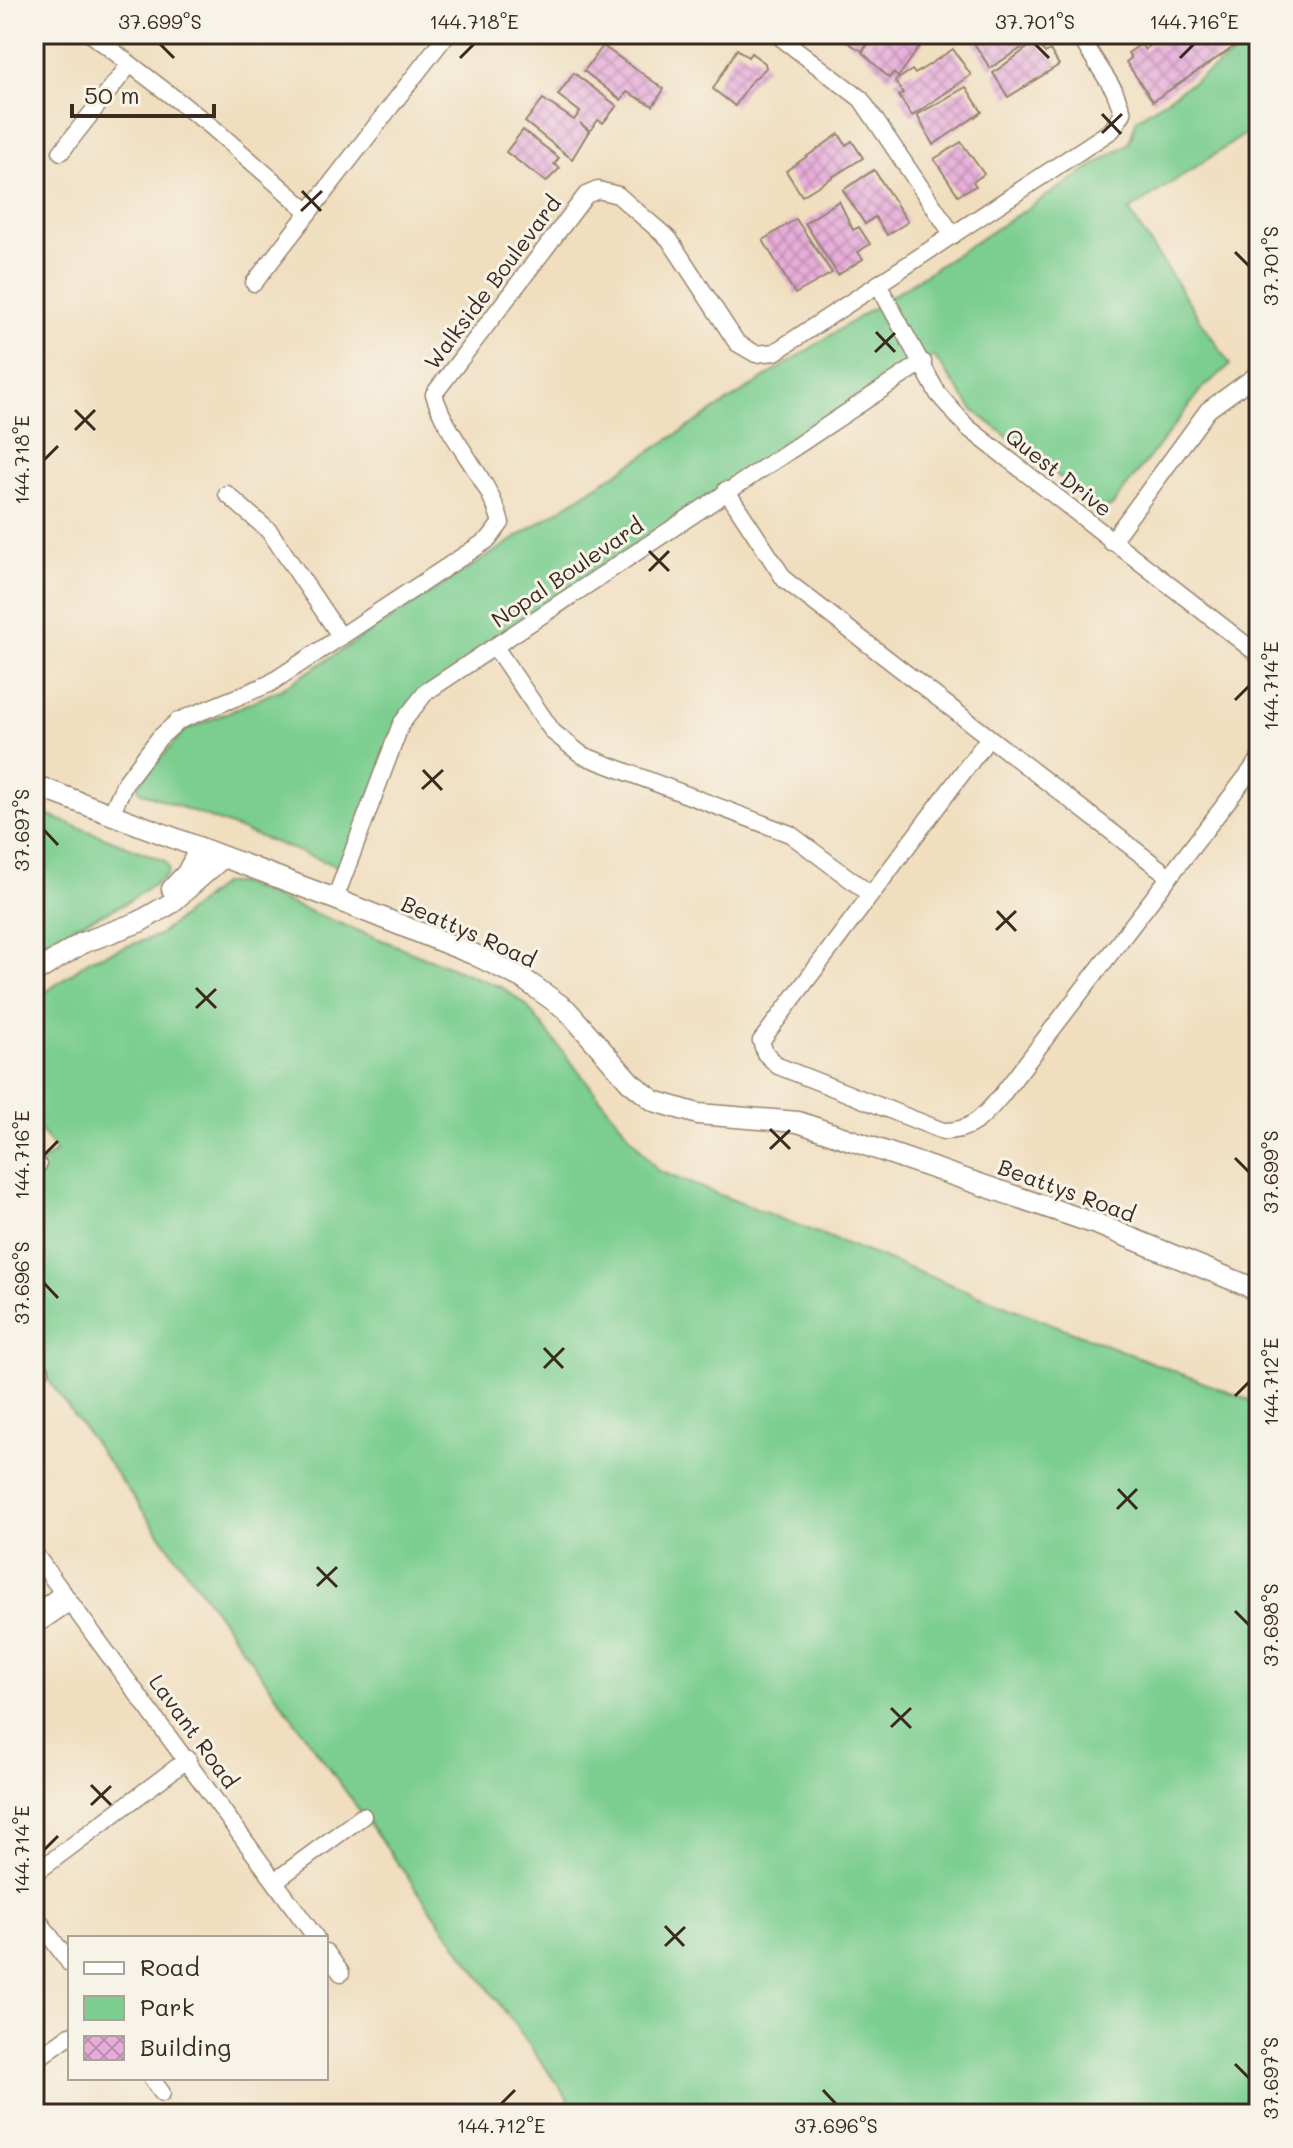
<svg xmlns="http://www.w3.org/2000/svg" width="1293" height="2148" font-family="Mali,sans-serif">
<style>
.green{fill:#7bce90;stroke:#5b7c57;stroke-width:2}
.building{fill:url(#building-cross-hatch)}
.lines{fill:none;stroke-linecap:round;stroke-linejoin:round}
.minor-casing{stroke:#96846e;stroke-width:19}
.tertiary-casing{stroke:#96846e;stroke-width:23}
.minor{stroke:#fff;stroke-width:16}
.tertiary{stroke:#fff;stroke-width:20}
.ticks{fill:none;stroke:#3b2a1e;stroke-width:3}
.labels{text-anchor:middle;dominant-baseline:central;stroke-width:6;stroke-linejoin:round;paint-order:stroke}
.street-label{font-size:22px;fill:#3b2a1e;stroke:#f7f3e8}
.neatline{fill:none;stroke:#3b2a1e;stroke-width:3}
.ticks-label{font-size:20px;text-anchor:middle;fill:#3b2a1e}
</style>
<defs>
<pattern id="building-cross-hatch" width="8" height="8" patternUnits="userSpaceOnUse" patternTransform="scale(2)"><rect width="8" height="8" fill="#e7adda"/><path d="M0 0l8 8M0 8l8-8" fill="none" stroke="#bc8db0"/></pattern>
</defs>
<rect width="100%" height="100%" fill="#f7f3e8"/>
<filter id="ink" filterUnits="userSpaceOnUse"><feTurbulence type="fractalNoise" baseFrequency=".0125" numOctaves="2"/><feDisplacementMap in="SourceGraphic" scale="16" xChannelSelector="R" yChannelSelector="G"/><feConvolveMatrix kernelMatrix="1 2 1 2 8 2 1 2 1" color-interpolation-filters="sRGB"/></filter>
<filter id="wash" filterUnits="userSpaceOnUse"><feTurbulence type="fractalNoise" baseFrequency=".006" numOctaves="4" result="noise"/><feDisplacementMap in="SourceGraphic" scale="32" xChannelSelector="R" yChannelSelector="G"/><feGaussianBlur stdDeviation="1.8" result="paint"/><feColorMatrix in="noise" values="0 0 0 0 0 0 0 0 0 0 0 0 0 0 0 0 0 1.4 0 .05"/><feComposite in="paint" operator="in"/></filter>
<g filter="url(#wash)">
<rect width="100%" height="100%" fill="#f0debf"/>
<g class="green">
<polygon points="1259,38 1259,125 1129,211 1230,365 1204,387 1111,507 1099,508 973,410 934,356 412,706 347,870 141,792 137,786 184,731 280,690 1129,143 1137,119"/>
<polygon points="34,810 165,861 169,869 166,876 124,904 75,926 52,943 42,939 34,945"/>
<polygon points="223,883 238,883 503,988 525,1004 658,1171 1259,1404 1259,2114 579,2114 34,1360 34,1168 56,1151 34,1121 34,1001 91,959 159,935"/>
</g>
<g id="blocks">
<g class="building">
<polygon points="844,34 873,34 862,51 845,41 848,37"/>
<polygon points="881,34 929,34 898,77 893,73 889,78 862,52 875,36 878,39"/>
<polygon points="988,34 1038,34 1039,37 990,68 974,43"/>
<polygon points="1161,34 1253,34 1153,101 1126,62 1131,58 1128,53 1141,44 1145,50 1152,42 1155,45 1164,39"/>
<polygon points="1037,41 1045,53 1050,50 1059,65 1008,97 993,73"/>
<polygon points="603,46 664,89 653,106 627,92 621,100 584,71"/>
<polygon points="737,49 748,57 751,53 765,63 766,68 750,83 735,106 713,89"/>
<polygon points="953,49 971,75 912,116 899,96 903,93 895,81 912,70 915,74"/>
<polygon points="574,73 617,106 603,123 598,120 590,131 580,123 589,131 572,159 525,122 543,99 574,120 580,112 558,95"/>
<polygon points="966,87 982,112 933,145 917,115"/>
<polygon points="523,130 559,158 554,164 560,168 546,182 506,152"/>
<polygon points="839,134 846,145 852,141 863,158 802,196 786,171"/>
<polygon points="961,142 984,174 973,182 976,186 958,195 934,159"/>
<polygon points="874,170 908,222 887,235 875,217 865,224 843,190"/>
<polygon points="839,201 853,230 859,227 870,244 858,252 863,259 838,275 805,223"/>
<polygon points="796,219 832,273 795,294 763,240"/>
</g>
</g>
</g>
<g filter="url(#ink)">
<use href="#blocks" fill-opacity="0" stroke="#96846e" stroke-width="2"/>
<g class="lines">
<g class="minor-casing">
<g id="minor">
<polyline points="91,34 212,127 309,212"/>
<polyline points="776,34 861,99 953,235"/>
<polyline points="61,152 130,64"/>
<polyline points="254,283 447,34"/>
<polyline points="878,284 938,394 967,427 1259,655"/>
<polyline points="726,490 785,580 1169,876"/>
<polyline points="227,494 270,532 341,637"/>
<polyline points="1111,542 1208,410 1259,373"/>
<polyline points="495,647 553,732 582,755 790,834 870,894"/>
<path d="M988 739 761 1041 765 1053 778 1066 943 1131C971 1132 984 1116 1001 1096L1259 760"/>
<path d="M111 814 125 783 159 738 178 721 269 684 489 539 501 523C488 475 448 441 434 394L586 195 598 190 618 195 627 203 669 239 737 343 756 354 775 352 1112 130 1123 113 1114 90 1078 34"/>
<polyline points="335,899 401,724 426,692 923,362"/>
<polyline points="34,1159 38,1165"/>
<polyline points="34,1376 41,1370"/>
<polyline points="34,1553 316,1938"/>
<polyline points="34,1615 63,1592"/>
<polyline points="34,1627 70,1602"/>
<polyline points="34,1874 188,1759"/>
<polyline points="275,1881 363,1816"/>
<polyline points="34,1914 70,1964"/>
<polyline points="326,1952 341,1973"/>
<polyline points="34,2061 70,2035"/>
<polyline points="151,2078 162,2093"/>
</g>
</g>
<g class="tertiary-casing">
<g id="tertiary">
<polyline points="34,785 335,899 473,954 522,978 567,1010 630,1082 654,1101 698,1114 798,1122 1099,1225 1248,1286 1259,1294"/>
<polyline points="172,889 187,873 200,848"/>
<polyline points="34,973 82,943 139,922 170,904 223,857"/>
</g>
</g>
<use href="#minor" class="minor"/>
<use href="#tertiary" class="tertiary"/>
</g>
</g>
<path class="ticks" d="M160 44 174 58M1035 44 1049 58M460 58 474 44M1180 58 1194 44M1102 114 1121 134M1102 133 1122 114M302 191 321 211M301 211 322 191M1235 252 1249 266M876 332 895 352M875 352 895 333M75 410 95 430M75 430 95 410M44 460 58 446M649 551 669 571M649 571 669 551M1235 700 1249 686M423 770 442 790M422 789 443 770M44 830 58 845M997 911 1016 931M996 930 1016 911M196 988 216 1008M196 1008 216 989M770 1129 790 1149M770 1149 790 1130M44 1155 58 1141M1235 1158 1249 1172M44 1283 58 1298M544 1348 563 1368M544 1368 564 1348M1235 1396 1249 1382M1118 1489 1137 1509M1117 1509 1137 1489M317 1567 337 1587M317 1586 337 1567M1235 1611 1249 1625M891 1708 911 1728M891 1727 911 1708M91 1785 111 1805M91 1805 111 1786M44 1850 58 1836M665 1926 684 1946M665 1946 685 1927M1235 2064 1249 2078M823 2090 836 2104M501 2104 515 2090"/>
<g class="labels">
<g class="street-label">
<text transform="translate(492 282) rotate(-53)">Walkside Boulevard</text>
<text transform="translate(1059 472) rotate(38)">Quest Drive</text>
<text transform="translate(567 572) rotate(-34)">Nopal Boulevard</text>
<text transform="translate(469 931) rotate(24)">Beattys Road</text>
<text transform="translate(1067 1190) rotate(20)">Beattys Road</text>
<text transform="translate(194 1731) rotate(54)">Lavant Road</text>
</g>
</g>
<rect width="1293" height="2148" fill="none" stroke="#f7f3e8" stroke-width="88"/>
<rect x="68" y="1936" width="260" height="144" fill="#f7f3e8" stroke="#aca397" stroke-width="2"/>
<rect x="84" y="1962" width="40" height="12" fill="#ffffff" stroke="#aca397" stroke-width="2"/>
<text x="140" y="1976" font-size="24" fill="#3b2a1e">Road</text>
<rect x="84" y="1996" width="40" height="24" fill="#7bce90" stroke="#aca397" stroke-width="2"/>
<text x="140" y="2016" font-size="24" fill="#3b2a1e">Park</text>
<rect x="84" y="2036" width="40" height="24" fill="url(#building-cross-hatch)" stroke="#aca397" stroke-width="2"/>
<text x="140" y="2056" font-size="24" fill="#3b2a1e">Building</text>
<path d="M72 104v12h142v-12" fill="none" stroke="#3b2a1e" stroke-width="4"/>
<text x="84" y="104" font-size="24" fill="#3b2a1e" stroke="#f7f3e8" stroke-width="6" paint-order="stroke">50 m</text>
<rect x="44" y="44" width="1205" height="2060" class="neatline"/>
<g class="ticks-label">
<text x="160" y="29">37.699°S</text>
<text x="474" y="29">144.718°E</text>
<text x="1035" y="29">37.701°S</text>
<text x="1194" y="29">144.716°E</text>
<text transform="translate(1271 266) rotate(-90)" y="7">37.701°S</text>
<text transform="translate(22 460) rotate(-90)" y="7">144.718°E</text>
<text transform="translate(1271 686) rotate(-90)" y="7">144.714°E</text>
<text transform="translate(22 830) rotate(-90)" y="7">37.697°S</text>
<text transform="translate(22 1155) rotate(-90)" y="7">144.716°E</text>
<text transform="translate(1271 1172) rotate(-90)" y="7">37.699°S</text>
<text transform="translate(22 1283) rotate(-90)" y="7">37.696°S</text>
<text transform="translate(1271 1382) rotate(-90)" y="7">144.712°E</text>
<text transform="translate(1271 1625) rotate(-90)" y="7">37.698°S</text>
<text transform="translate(22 1850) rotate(-90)" y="7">144.714°E</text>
<text transform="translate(1271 2078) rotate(-90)" y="7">37.697°S</text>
<text x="501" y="2133">144.712°E</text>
<text x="836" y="2133">37.696°S</text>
</g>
</svg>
